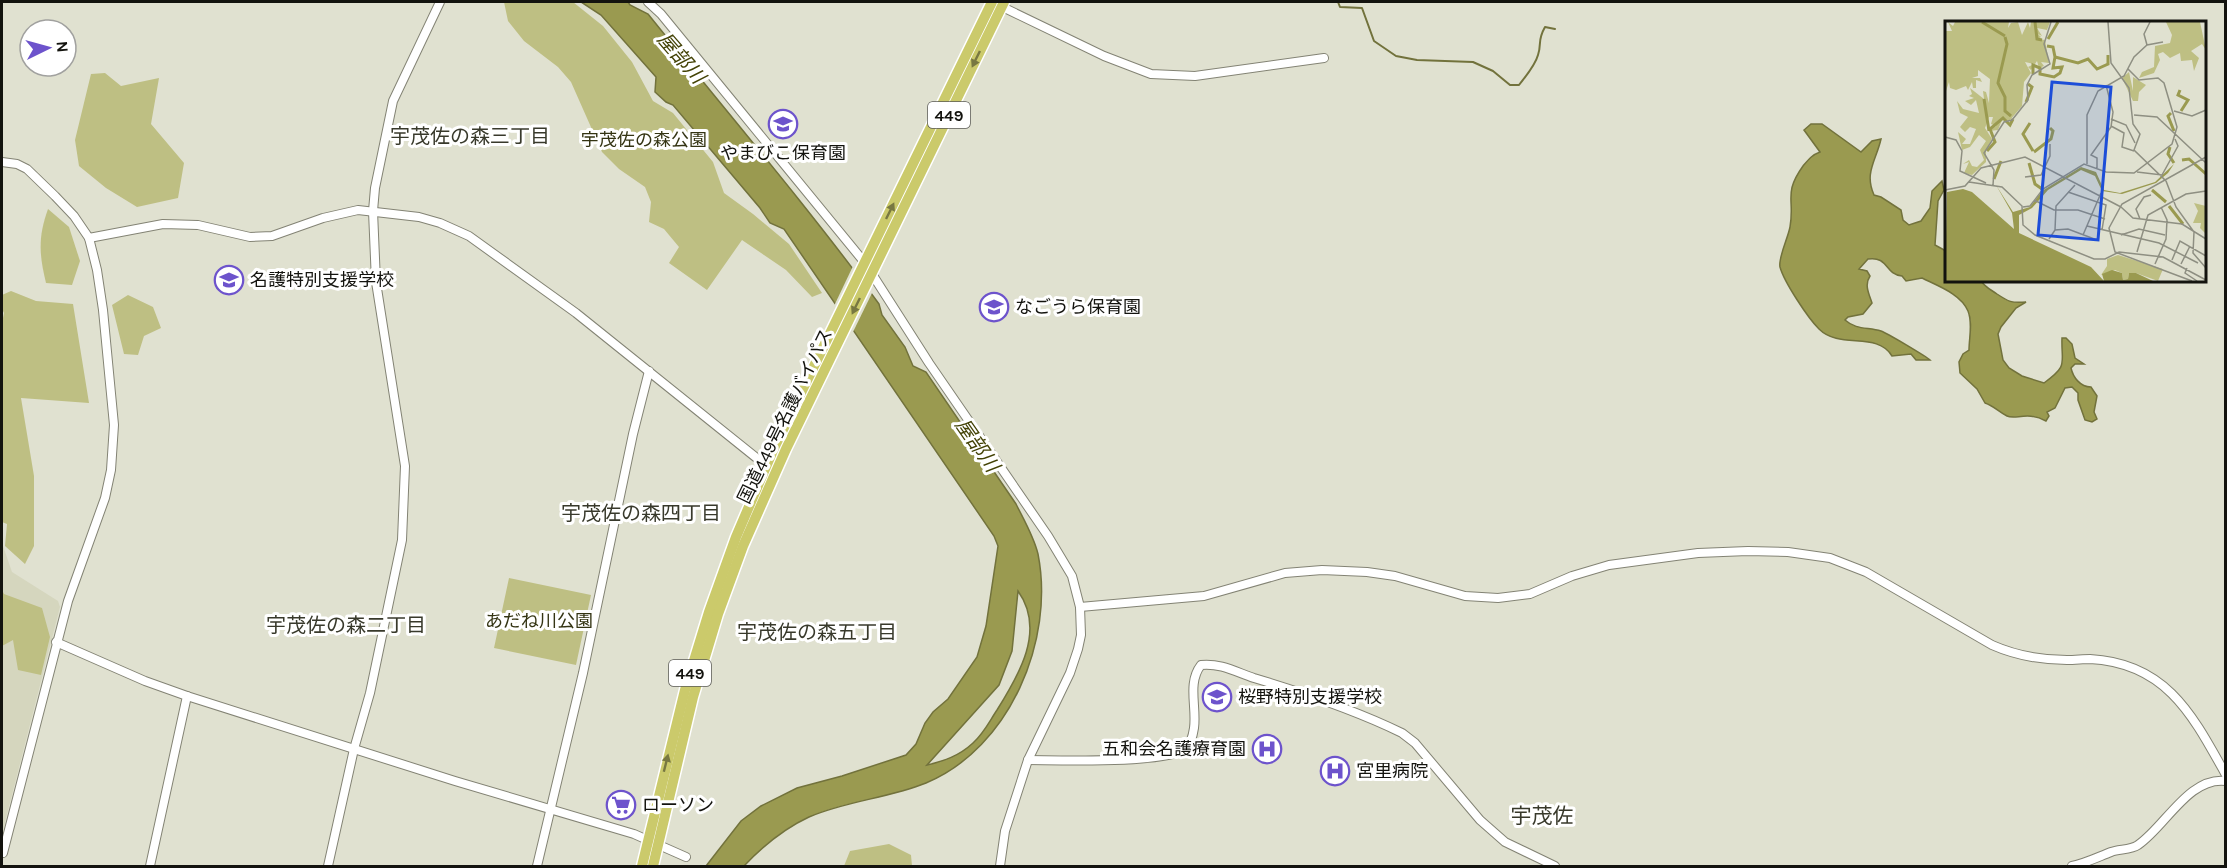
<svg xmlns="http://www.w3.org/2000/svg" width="2227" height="868" font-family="Karla,'Noto Sans JP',sans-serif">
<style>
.built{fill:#d5d6be}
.green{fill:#bebf83}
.water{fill:#9a9a50;stroke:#72723c;stroke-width:1.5;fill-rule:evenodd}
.pier{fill:#e0e1d0}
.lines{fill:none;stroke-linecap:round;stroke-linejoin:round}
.stream{stroke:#72723c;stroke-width:2}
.tertiary-casing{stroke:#838374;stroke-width:10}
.trunk-casing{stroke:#fff;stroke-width:13}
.tertiary{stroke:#fff;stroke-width:8}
.trunk{stroke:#cbca6b;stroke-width:10}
.oneway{fill:#787841}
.labels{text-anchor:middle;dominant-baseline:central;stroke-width:6;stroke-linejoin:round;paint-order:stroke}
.shield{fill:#fff;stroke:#5a5a56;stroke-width:1.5}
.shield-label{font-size:16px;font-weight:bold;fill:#13130e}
.park-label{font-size:18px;fill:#343413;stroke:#fff}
.poi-label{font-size:18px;fill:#13130e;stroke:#fff;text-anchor:start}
.street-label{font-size:18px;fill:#13130e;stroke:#fff}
.water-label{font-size:20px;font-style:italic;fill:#434205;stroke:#fff}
.neighbourhood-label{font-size:20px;fill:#38392b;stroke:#fff}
.quarter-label{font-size:21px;fill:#38392b;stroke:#fff}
.inset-river{fill:none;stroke:#9a9a50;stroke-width:3}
.inset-road{fill:none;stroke:#8e8f82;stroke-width:1.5}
.view{fill:#1d4ed8;fill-opacity:0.15;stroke:#1d4ed8;stroke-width:3}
.inset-edge{fill:none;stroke:#13130e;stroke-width:3}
</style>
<rect width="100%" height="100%" fill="#e0e1d0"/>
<polygon class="built" points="2,543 12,572 58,601 60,607 2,834"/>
<g class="green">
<polygon points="504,2 573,2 603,26 632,62 653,101 673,113 713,162 724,193 753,214 789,244 822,293 812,297 786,270 742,240 707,290 669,263 679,247 664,229 649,222 651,202 645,187 619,169 602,152 571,82 558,67 524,41 508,21"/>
<polygon points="105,73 121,86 159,78 151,124 184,163 178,198 137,207 106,188 79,166 75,140 91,74"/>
<path d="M48 209 69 227 80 261 72 285 46 283C39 254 38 237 48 209Z"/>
<polygon points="11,291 36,301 73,304 89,403 21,398 34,476 34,546 25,564 5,546 7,524 2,522 2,323 4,313 2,309 2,295"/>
<polygon points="128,295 153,307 161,328 144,336 138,355 124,354 112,305"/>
<polygon points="509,578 591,595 576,665 494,648"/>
<polygon points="2,590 4,594 42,608 50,637 41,675 18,670 13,640 2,646"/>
<polygon points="889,844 911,855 912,866 844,866 850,851"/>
</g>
<g class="water">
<path d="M581 2H628L630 5 648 14C725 110 806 204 879 304L882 315 905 347 913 366 926 372 1016 504C1024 520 1034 537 1038 554 1055 640 1010 748 926 783 889 798 846 801 809 817 783 829 763 846 744 866H706L741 821 761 806 797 788 842 776 906 755 916 744 925 723 933 712 948 699 977 657 986 626 998 546 994 536 784 229 770 223 760 208 673 105 666 102 655 92 656 77 601 15ZM1018 591C1046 630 1019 675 997 710 989 722 984 733 973 743 959 756 944 761 927 765L999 685 1012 651Z"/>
<path d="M1811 124H1822L1861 152 1872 141 1881 139C1876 161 1864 173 1874 195L1881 197 1901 210 1903 220 1909 225 1921 221 1930 208 1932 191 1942 181 1944 190 1938 201 1935 245 1946 251V280L1981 281C1986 288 1990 289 1997 294 2009 302 2011 303 2026 302L2016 308 2001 327 1998 334 2003 360 2009 368 2022 376 2044 383C2069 365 2061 364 2062 338H2066L2072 344 2075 358 2084 364H2075L2071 368C2073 377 2080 387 2091 387L2097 396 2094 412 2097 419 2092 422 2085 420 2078 400V393L2072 387 2065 388 2055 408 2047 412 2049 416 2046 421C2028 411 2015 420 2007 416 1999 412 1994 406 1985 403L1977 389 1960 373 1959 362 1963 354 1969 350C1969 338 1973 323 1968 311 1961 294 1938 286 1922 278L1906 281 1902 276C1884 274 1889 256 1868 259L1859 269 1867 271 1870 276C1864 285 1869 294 1872 303L1863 314 1848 317 1845 320C1856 330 1868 327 1881 331 1887 333 1927 357 1930 360H1916L1911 354 1892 356C1877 331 1840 350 1819 329 1808 318 1784 282 1780 267 1778 258 1788 238 1790 227 1795 199 1783 194 1803 166 1809 159 1812 155 1820 152L1804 130Z"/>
</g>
<polygon class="pier" points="854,264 873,291 852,334 834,306"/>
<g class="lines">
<path class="stream" d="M1338 2 1340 7 1362 8 1374 41 1396 56 1417 60 1473 62 1493 71 1510 85H1519C1525 77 1535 66 1538 55 1542 43 1537 41 1545 27L1555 29"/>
<g class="tertiary-casing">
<g id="tertiary">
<polyline points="648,2 661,14 865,263 929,363 1048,536 1072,576 1080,607 1081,635 1078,649 1070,673 1028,760 1005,831 1000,866"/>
<polyline points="992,2 1104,56 1151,74 1195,76 1324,58"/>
<polyline points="2,162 17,164 27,169 55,196 74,216 89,238 97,270 103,310 114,425 111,470 105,498 68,601 3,853"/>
<polyline points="89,238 163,224 198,225 250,237 272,236 323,218 358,210 419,217 440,223 469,236 576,313 769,468"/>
<path d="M1080 607 1204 596 1285 573 1322 570 1367 572 1395 576 1465 596 1498 598 1530 594 1572 576 1609 565 1698 553 1748 551 1788 552 1830 558 1866 572 1992 645C2017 656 2040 660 2067 660 2075 660 2083 659 2090 659 2167 663 2193 716 2226 775"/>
<polyline points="56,642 145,681 187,696 455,781 634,834 686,857"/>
<path d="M1028 760C1056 760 1167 764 1185 749 1190 745 1193 735 1194 728 1197 707 1187 683 1201 665 1221 663 1236 672 1254 678 1304 693 1355 710 1402 733L1415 743 1480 820 1505 842 1555 866"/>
<polyline points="150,866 187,696"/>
<polyline points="328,866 354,749 370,693 402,540 405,466 376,282 373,211 375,188 393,101 440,2"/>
<polyline points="537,866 583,673 633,434 649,371"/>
<path d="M2072 866C2086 863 2098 857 2111 852 2119 849 2131 850 2138 845 2165 827 2189 776 2226 781"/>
</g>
</g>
<g class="trunk-casing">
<g id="trunk">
<polyline points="642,866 685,690 709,612 736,537 774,448 992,2"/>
<polyline points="653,866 693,697 718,614 743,546 786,449 1004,2"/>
</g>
</g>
<use href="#tertiary" class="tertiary"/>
<use href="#trunk" class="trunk"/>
</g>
<defs><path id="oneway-solid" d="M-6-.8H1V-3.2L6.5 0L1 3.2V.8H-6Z" transform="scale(1.5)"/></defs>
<g class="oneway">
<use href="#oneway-solid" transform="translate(976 59) rotate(116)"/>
<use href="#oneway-solid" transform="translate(890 211) rotate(-64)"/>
<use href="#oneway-solid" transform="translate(856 306) rotate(116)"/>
<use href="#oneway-solid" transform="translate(666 763) rotate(-76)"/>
</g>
<defs>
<g id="school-ring" transform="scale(1.5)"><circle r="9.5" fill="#fff" stroke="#6d53cc" stroke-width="1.5"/><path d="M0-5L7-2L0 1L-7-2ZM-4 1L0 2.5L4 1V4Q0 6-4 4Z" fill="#6d53cc"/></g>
<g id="hospital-ring" transform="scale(1.5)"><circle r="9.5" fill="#fff" stroke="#6d53cc" stroke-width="1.5"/><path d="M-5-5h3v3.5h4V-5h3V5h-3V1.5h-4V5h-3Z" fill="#6d53cc"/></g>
<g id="supermarket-ring" transform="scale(1.5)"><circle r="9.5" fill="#fff" stroke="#6d53cc" stroke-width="1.5"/><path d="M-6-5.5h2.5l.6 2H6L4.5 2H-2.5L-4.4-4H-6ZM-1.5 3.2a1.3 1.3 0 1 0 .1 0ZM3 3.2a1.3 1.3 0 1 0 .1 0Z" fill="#6d53cc"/></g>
</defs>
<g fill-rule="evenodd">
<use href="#school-ring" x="783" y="124"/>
<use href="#school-ring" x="229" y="280"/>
<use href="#school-ring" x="994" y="307"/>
<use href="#school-ring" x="1217" y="697"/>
<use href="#hospital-ring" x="1267" y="749"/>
<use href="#hospital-ring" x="1335" y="771"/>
<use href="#supermarket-ring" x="621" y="805"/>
</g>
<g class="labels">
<g class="shield">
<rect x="928" y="102" width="42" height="26" rx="4.5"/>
<rect x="669" y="660" width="42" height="26" rx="4.5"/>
</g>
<g class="shield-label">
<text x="949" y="115">449</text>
<text x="690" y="673">449</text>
</g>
<g class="park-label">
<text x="644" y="140">宇茂佐の森公園</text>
<text x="539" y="621">あだね川公園</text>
</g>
<g class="poi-label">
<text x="783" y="153" text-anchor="middle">やまびこ保育園</text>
<text x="250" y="280">名護特別支援学校</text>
<text x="1015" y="307">なごうら保育園</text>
<text x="1238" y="697">桜野特別支援学校</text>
<text x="1246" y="749" text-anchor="end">五和会名護療育園</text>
<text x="1356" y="771">宮里病院</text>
<text x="642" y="805">ローソン</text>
</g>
<g class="street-label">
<text transform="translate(785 416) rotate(-64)">国道449号名護バイパス</text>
</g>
<g class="water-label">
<text transform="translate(681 58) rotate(49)">屋部川</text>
<text transform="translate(977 445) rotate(55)">屋部川</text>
</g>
<g class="neighbourhood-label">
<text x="470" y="136">宇茂佐の森三丁目</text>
<text x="641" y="513">宇茂佐の森四丁目</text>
<text x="346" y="625">宇茂佐の森二丁目</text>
<text x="817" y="632">宇茂佐の森五丁目</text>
</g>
<g class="quarter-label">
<text x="1542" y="816">宇茂佐</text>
</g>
</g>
<g transform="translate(1945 21)">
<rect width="261" height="261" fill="#e0e1d0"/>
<path d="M3 1 8 5 10 1H64L63 7 66 2 73 1 77 14 83 1 85 7 86 1H105L102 9 92 7 97 15 93 13 96 16 93 18 100 19 104 42 96 41 99 45 94 47 92 40 86 49 83 46 89 43 80 41 86 52 79 61 77 85 65 99H57L53 109 44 110 51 105 46 103 48 96H44L40 107 47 118 41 129V141L27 154 19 152 24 141 18 143 24 139 27 145 32 146 39 139 35 129 41 120 34 114 25 126 17 129 13 111 21 118 17 123H25L33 103 31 108 25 106 20 111 15 106 23 96 15 92 12 80 18 88 34 92 31 79 26 84 20 80 29 77 24 75 27 73 25 67 39 78 38 70 41 71 44 82 45 58 33 49V55L27 57H35L37 61 31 59V67H28L27 61 23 69 21 65 11 69 5 67 4 61 1 70V2V10H7ZM221 1H255L261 29 257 23 246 30 254 37 249 50 247 39 236 40 235 32 225 37 218 31 213 33 215 39 209 52 194 57 197 51 209 46 210 25 225 22 227 14ZM184 51 188 70V56L201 64 194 71 193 80H188L177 57ZM249 182 261 185V213L255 207 256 202H248L253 190ZM173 234 218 248 213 260 191 252H184L183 258 178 259 177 252 170 249 156 254 162 245V238Z" fill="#bebf83"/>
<path d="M241 138 229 143 223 152 211 162 177 173 157 170 150 155 136 149 103 169 87 187 74 194V212L146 246 159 260 157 253 167 249 177 252 178 259 183 258 184 252H191L208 260H0L2 171 18 168 27 171 69 208 67 192 51 164 68 191 85 186 97 170 136 146 151 151 159 169 175 172 210 161 229 143Z" fill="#9a9a50"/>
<path class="inset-river" d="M37 1 60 15M90 1 92 18 97 19M60 16 62 23 53 62 60 76V90L66 95M103 18 113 1M102 25 108 26 110 36 133 42 143 38 152 48 163 43V34M88 53V44L95 47V53L109 56 115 52 117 46 108 47 110 36M235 69 233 74 243 79 236 90M39 78 44 110M81 81 87 66 83 63M226 92 223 95 229 110M85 102 78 113 88 130M225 126 223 133 229 142M42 130 50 121 45 108 58 97 65 104 68 98M89 131 106 118 108 110 105 107M237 139 244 138 261 153M84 142 90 163 97 168M49 158 56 140M207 169 221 181M224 185 238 203"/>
<path class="inset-road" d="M163 1 166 42 184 67 188 103 195 113 189 129 221 160 231 186 249 211 248 232 261 247M202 24 199 13 205 1M229 90 247 95 261 89M189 94 212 96 261 142M166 98 181 104 190 122M166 105 179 112 177 126 189 130M0 116 11 119 17 130 15 150 41 162M142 143V94L153 70 179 55 189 36 202 24 218 21M152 147V137L146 134 166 106 168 91 161 64M192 151 217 154 233 125 230 118M80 156 96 154 105 135V123M24 161 57 166 77 185 78 204 90 214 149 238H160L174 231M48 164 49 149 39 132 59 101 67 99 83 79 82 64 87 54 105 43 99 23 106 1M0 169 20 165 36 147 80 136 176 186M123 171 161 184 157 209M89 179 109 189H133L160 198M78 186 85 185 98 168 139 143 161 151 189 152 227 123 232 106 219 62 213 57 194 59 183 48M176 186 188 197 237 203 261 218M195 198 191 188 199 176 206 174M142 205 214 222 253 242M110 209 111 185 130 164M138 214 156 172M176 214 194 208 220 214M104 218 110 209 123 208 152 219M174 231 218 236 261 259M192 231 203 194 241 173 261 170M227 239 235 220 261 235M210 243 221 218 222 199 216 186M236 243 245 225M242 247 240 252 252 260M247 260 170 231 164 207 177 183 261 136"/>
<path class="view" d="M107 61 166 66 153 219 93 214Z"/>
<rect width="261" height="261" class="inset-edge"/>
</g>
<rect width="2227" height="868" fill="none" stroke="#13130e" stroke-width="6"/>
<g transform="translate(48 48) rotate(85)"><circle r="28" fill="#ffffff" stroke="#a1a19f" stroke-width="1.5"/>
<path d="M0-4.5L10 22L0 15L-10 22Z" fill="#6d53cc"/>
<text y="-9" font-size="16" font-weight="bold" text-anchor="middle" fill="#13130e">N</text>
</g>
</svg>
